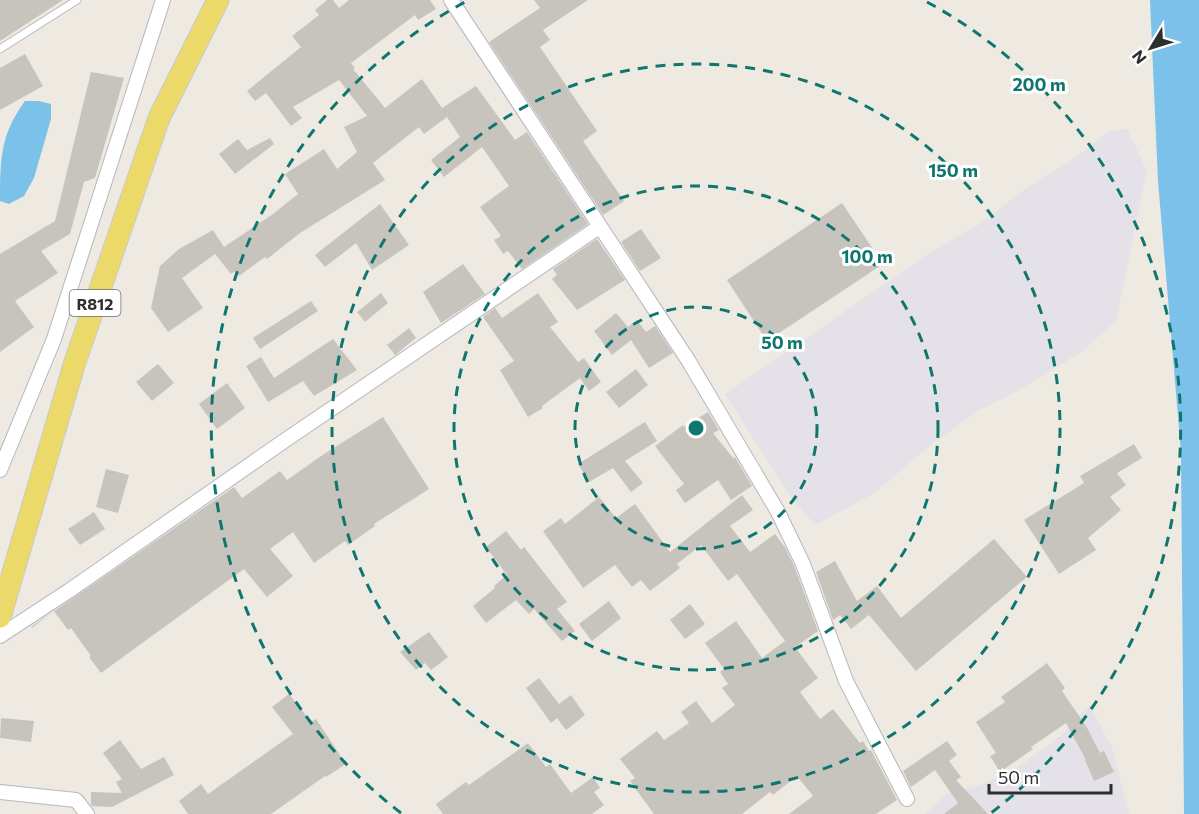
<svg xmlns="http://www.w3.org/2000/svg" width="1199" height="814" font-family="Commissioner,sans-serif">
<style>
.industrial{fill:#e4e1e8}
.water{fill:#7bc1ea}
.building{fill:#c7c4bd}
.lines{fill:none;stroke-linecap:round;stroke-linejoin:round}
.lane-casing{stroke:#b5b6c0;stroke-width:9}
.street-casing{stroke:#b5b6c0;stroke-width:16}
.primary-casing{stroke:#c9c9c9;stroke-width:23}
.lane{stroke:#fff;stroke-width:7}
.street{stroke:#fff;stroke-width:14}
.primary{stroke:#ebda6a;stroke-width:21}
.ring{fill:none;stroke:#0f766e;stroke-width:3;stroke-dasharray:10 8}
.labels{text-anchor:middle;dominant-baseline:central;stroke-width:6;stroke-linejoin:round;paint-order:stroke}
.shield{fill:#fff;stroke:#6d6d6d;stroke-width:1.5}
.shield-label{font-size:16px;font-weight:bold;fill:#2e2e2e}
.centre{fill:#0f766e;stroke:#fff;stroke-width:3}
.ring-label{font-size:18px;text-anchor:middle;font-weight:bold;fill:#0f766e;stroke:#fff;stroke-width:6;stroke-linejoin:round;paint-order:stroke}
</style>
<rect width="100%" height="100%" fill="#eeeae2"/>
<g class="industrial">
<polygon points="1127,129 1147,171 1116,320 1084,350 1018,391 976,412 931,445 873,494 815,525 789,495 725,394 931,252 980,224 1029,186 1066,164 1110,131"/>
<polygon points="1089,705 1112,747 1129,814 925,814 946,794 981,785 1017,768 1064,733"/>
</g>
<g class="water">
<polygon points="1150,0 1199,0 1199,814 1184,814 1181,452 1158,181"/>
<path d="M25 101H39L51 104V119L34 178 24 196 9 204 0 201C0 160 0 135 25 101Z"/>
</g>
<g class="building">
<polygon points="0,0 63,0 0,41"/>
<polygon points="327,0 333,0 339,8 349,0 430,0 436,9 418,20 415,15 351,63 355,68 353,69 385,108 422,79 442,108 476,86 515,140 527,132 588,224 522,269 508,251 503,254 494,240 501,236 480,207 509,186 482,147 444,177 431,160 460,137 447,117 424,134 419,127 373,163 385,180 300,233 267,259 265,257 239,276 235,271 231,274 215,254 182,278 203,308 168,332 151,308 160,266 179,249 213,230 224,247 273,214 298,194 285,174 324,149 337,169 357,152 344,127 367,116 339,80 293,107 302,118 291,126 266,93 255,101 247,91 301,47 292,36 319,15 315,10"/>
<polygon points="534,0 588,0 543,30 550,40 540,47 597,131 583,141 624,201 603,215 489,42 540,8"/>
<polygon points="25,54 43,86 0,110 0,68"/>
<polygon points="91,72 124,78 95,178 84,182 70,234 41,251 58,273 15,301 34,327 0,352 0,254 55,221"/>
<polygon points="270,138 274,144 235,174 219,154 238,139 247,150"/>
<polygon points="842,203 883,264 767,341 727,280"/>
<polygon points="380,204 409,245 372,270 356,243 325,267 315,255"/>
<polygon points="641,229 661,258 640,271 621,242"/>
<polygon points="597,239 625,280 577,310 552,279 557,275 553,269"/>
<polygon points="463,264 485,294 441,323 423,292"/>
<polygon points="381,293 388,303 365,322 357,312"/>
<polygon points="538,293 558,322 550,327 578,362 584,358 601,382 589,391 580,378 542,406 543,408 528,417 500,370 514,361 483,317 495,308 502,318"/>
<polygon points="311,301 318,311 260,349 253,338"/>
<polygon points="616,313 628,327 637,320 646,332 655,326 673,353 649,368 631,340 612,355 594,331"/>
<polygon points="409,328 416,338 395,355 387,345"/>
<polygon points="333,339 357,370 314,396 303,381 268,402 246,366 261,357 274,378"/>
<polygon points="158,364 174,383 152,401 136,382"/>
<polygon points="636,369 648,385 619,408 606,392"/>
<polygon points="227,383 245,408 217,429 199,404"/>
<polygon points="708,412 719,430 713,433 733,458 735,457 752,486 731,500 718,480 685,503 676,490 684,484 655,446 683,425 684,427"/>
<polygon points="383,417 429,489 374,524 375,526 348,545 345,541 314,563 293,532 270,549 293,576 267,597 244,569 101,673 89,657 91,656 71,628 68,630 54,611 32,628 31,627 234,487 242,498 280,471 287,480 324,454"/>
<polygon points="645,422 657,441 625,461 643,483 631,492 613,468 589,482 578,464"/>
<polygon points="1134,444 1142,458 1117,473 1126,485 1110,497 1121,510 1088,538 1096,550 1059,574 1024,520 1084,483 1080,476"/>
<polygon points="106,469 129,475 118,513 96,507"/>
<polygon points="742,495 753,510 730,526 750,552 775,534 786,549 795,568 818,631 795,647 818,678 800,692 820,719 833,709 860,743 863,741 869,751 871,750 897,800 876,814 789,814 813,796 797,776 773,795 770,792 742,814 654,814 630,781 635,778 620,759 657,731 664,740 689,723 681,712 696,701 712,723 735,705 722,688 728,684 720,672 724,669 705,643 736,621 762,658 785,641 737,574 728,581 701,545 677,564 680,568 650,591 641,580 632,587 615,565 583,588 543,531 561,518 565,524 599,497 616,518 635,504 670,552"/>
<polygon points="94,512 105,529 80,545 68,529"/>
<polygon points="506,531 521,550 524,547 567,602 557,609 575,631 562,641 534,609 529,614 516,600 486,623 473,606 495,588 494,586 507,575 486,547"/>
<polygon points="994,539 1027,577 916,671 869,615 851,629 840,615 833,620 816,572 835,561 857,601 877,586 901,618"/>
<polygon points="609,601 621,618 592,641 579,624"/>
<polygon points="690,604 705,624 685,639 670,620"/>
<polygon points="429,632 448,657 431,670 425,663 416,670 400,652"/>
<polygon points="1047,663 1065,688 1062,691 1086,726 1100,753 1104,751 1114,772 1094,781 1085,760 1086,760 1066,723 1031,747 1033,749 1000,772 990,756 996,753 976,722 1005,702 1001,697"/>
<polygon points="539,678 559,704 571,695 585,715 566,730 557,718 551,723 526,688"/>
<polygon points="289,694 311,722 316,719 346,764 326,777 325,776 271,814 188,814 179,801 201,784 208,794 293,734 272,707"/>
<polygon points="1,718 34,721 31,742 0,738"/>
<polygon points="120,740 141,769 164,757 174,775 112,807 92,806 91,804 91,792 122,793 116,782 122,779 103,753"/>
<polygon points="947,741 957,755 949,761 961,777 956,780 988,814 944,814 958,803 935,770 911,787 903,771"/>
<polygon points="528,743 546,767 550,764 571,793 593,777 600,788 594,792 604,805 592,814 443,814 436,804 466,782 469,785"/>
</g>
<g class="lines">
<g class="lane-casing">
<polyline id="lane" points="0,49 77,0"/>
</g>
<g class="street-casing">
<g id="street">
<polyline points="451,0 688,360 778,512 803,564 846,681 907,799"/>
<polyline points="0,470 54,339 163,0"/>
<polyline points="0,636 70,590 284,441 599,227"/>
<polyline points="0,792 76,800 87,814"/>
</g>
</g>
<g class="primary-casing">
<polyline id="primary" points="0,617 74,365 159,118 218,0"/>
</g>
<use href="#lane" class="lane"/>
<use href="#street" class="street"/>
<use href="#primary" class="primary"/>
</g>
<g class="ring">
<circle cx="696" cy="428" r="121"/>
<circle cx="696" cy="428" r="242"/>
<circle cx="696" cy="428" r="364"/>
<path d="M401 813A485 485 0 0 1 465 2M927 2A485 485 0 0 1 991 813"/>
</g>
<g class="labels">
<rect class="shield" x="69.5" y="290" width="51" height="26" rx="4.5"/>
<g class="shield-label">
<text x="95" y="303">R812</text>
</g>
</g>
<circle cx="696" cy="428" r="9" class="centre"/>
<g class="ring-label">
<text x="1039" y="91">200 m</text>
<text x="953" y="177">150 m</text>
<text x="867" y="263">100 m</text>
<text x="782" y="349">50 m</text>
</g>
<g transform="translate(1151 48) rotate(232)" stroke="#ffffff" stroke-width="4.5" paint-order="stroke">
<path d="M0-4.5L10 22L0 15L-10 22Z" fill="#2e2e2e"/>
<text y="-9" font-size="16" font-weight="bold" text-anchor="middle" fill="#2e2e2e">N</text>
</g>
<path d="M989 784v9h122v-9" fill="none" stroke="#2e2e2e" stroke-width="3"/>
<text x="998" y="784" font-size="18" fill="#2e2e2e" stroke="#ffffff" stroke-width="4.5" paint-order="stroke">50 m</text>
</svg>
